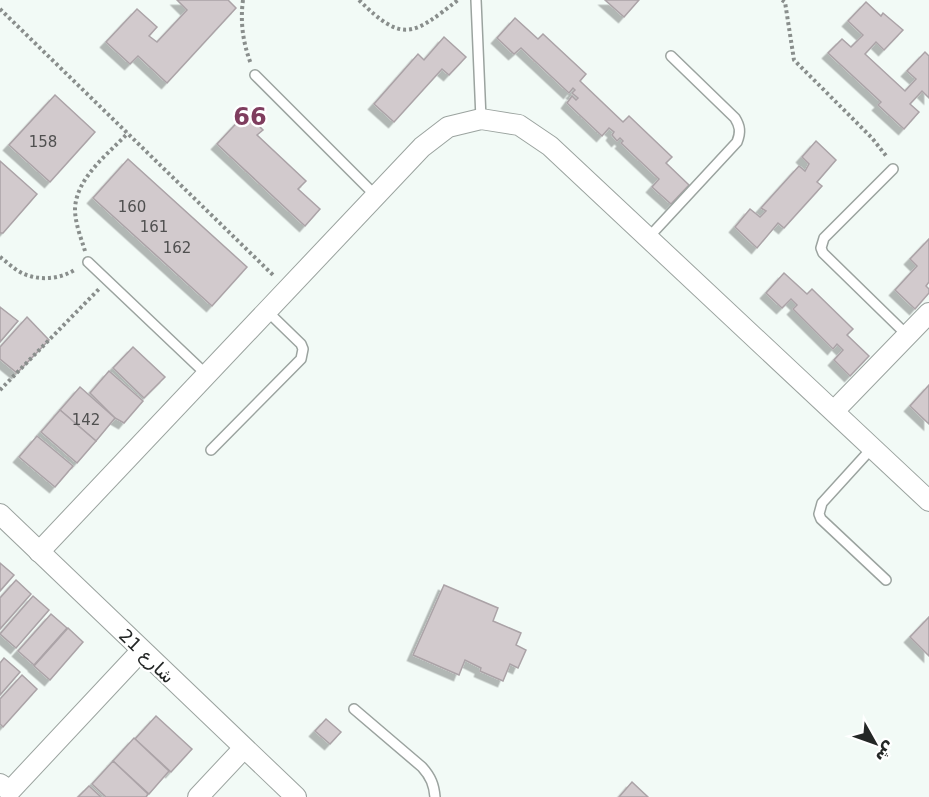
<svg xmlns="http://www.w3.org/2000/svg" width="929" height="797" font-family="'DejaVu Sans',Cairo,sans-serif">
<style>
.building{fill:#d2cacd;stroke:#aba3a7;stroke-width:1.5;filter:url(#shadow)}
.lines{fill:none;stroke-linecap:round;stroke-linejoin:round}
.lane-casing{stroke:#9ba39f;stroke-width:12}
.street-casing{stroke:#9ba39f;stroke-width:22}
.path{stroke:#898e8c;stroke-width:4;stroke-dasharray:3 3;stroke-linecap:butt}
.lane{stroke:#fff;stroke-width:9}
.street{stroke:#fff;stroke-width:20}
.labels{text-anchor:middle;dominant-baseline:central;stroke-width:4.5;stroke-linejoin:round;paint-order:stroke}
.number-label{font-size:15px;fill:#505050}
.street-label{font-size:18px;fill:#242726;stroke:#fff}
.district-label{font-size:24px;font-weight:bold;fill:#7f3d5e;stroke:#fff}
</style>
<defs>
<filter id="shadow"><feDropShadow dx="-5.5" dy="5.5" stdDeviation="0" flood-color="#0004"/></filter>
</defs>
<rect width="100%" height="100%" fill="#f2faf6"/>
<g class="building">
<polygon points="177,0 228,0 236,8 167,83 138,56 130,64 106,42 137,9 157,27 149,36 157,42 187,10"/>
<polygon points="605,0 639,0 624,17"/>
<polygon points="866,2 881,16 883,13 903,30 884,50 876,42 865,54 905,91 916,79 907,71 925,52 929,56 929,98 922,91 910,104 919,112 904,129 878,105 881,102 828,53 842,39 851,47 863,35 848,21"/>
<polygon points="515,18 538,39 543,34 586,74 580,81 623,122 629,116 672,157 666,163 689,185 671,204 652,187 659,179 621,143 623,141 620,138 617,141 612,135 614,132 609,128 602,136 567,103 572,96 576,100 578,98 572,93 575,90 573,88 569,93 521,48 514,54 497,38"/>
<polygon points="444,37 466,57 449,75 442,69 394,122 374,104 418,54 424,60"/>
<polygon points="55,95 95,132 50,182 9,145"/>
<polygon points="246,113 263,130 257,135 306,181 298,189 320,209 305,226 217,144"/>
<polygon points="816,141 836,160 817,182 822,186 784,228 778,223 757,248 735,227 750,209 760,217 766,211 761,208 799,166 805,171 809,164 802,157"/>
<polygon points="128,159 247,267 212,306 93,198"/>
<polygon points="0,161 37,194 3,233 0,233"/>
<polygon points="929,239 929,282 926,286 929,289 929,293 915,309 895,290 917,266 910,259"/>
<polygon points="784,273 807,294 812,289 853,329 847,335 869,356 850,376 834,360 843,350 837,344 833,349 793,309 797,305 791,299 782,308 766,293"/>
<polygon points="0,307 18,321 0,342"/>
<polygon points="27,317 49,340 17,373 0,359 0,347"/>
<polygon points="133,347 165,377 144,398 113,368"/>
<polygon points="109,371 143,401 124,423 115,418 90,393"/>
<polygon points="929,385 929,424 910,406"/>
<polygon points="80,387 115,418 96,441 60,410"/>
<polygon points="60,410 96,441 77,463 41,432"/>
<polygon points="37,436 73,466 55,487 19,457"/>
<polygon points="0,563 14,575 0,591"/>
<polygon points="16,580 31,594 0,629 0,598"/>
<polygon points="444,585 498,608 493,621 521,633 516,645 526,650 518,668 510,664 503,681 480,671 481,668 465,660 459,675 413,655"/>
<polygon points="33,596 49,610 16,648 0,634"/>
<polygon points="51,614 67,628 34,665 18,651"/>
<polygon points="929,617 929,656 910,637"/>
<polygon points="68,628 83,642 50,680 34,666"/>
<polygon points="4,658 20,672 0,695 0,663"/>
<polygon points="22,675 37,689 3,727 0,724 0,699"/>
<polygon points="156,716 192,749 171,772 135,739"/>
<polygon points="326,719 341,732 330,744 315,731"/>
<polygon points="134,738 169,771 149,794 113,761"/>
<polygon points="113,761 148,794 146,797 106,797 92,784"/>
<polygon points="632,782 648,797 619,797"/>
<polygon points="89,786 101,797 78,797"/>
</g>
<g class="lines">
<g class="lane-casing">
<g id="lane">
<polyline points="476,0 481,119"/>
<polyline points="255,75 376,196"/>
<polyline points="893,169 824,238 821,248 823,253 907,335"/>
<path d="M648 238 737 142C741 132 740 126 735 118L671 56"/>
<polyline points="88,262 207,375"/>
<polyline points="872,448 822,503 819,514 821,519 886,580"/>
<polyline points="211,450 301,359 303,349 301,344 267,311"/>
<path d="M354 709 422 767C431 777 434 785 435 797"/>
</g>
</g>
<g class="street-casing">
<g id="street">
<polyline points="834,411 929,313"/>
<polyline points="0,514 296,797"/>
<polyline points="39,552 422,147 448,127 481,119 519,125 550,146 929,501"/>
<polyline points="0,784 10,791 141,651"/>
<polyline points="198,797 243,749"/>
</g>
</g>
<g class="path">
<path d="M243 0C240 22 243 43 251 64"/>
<path d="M359 0C403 44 413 35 458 0"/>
<polyline points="782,0 785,2 794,60 872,138 887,157"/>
<polyline points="0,9 274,276"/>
<path d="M85 251C81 238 75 223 75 209 76 178 108 154 128 133"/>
<path d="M0 257C7 262 16 271 24 274 41 281 61 279 76 269"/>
<polyline points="0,390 99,289"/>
</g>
<use href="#lane" class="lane"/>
<use href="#street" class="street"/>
</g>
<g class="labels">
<g class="number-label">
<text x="43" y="142">158</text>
<text x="132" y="207">160</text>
<text x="154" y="227">161</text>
<text x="177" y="248">162</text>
<text x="86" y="420">142</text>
</g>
<g class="street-label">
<text transform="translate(147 656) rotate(44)">شارع 21</text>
</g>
<g class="district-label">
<text x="250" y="117">66</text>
</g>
</g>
<g transform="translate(875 743) rotate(130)" stroke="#ffffff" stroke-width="4.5" paint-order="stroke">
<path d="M0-4.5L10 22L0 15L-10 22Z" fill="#242726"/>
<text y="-9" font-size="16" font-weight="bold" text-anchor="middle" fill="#242726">ش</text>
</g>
</svg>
